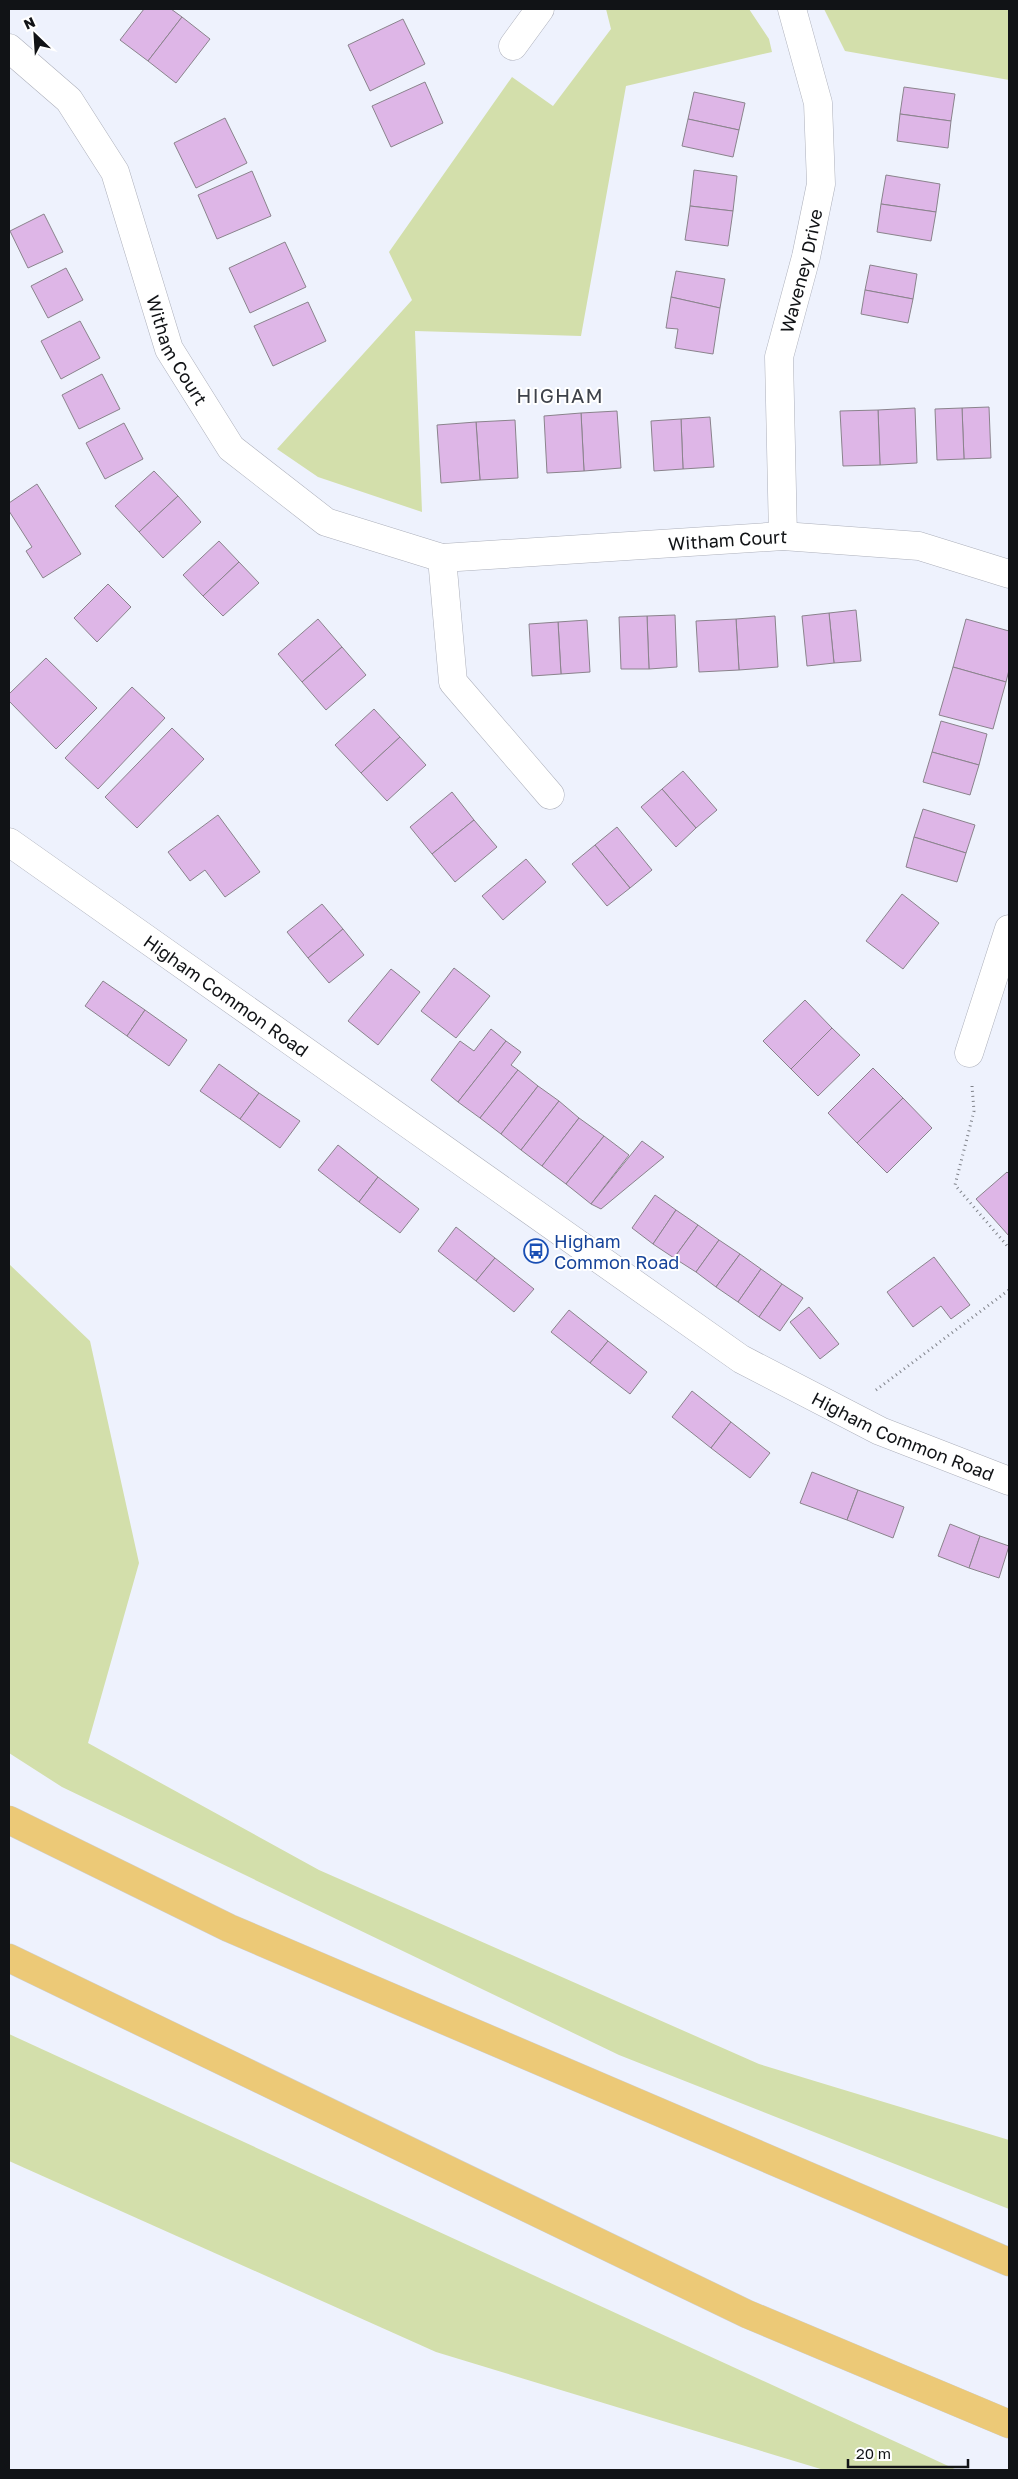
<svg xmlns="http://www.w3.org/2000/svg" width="1018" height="2479" font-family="'Golos Text',sans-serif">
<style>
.green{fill:#d3dfab}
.building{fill:#deb6e7;stroke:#8a838c}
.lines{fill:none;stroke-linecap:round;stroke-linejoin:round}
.minor-casing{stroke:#adb0bb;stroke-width:29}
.highway-casing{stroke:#cfd0d0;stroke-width:29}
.path{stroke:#7f8289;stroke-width:3;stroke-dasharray:1 4;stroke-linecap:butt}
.minor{stroke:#fff;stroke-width:28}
.highway{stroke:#ecc977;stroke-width:28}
.labels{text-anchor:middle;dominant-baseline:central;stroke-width:4;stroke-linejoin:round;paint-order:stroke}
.street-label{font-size:18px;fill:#111316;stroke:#fff}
.transit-label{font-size:18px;fill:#164399;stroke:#fff;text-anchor:start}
.quarter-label{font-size:20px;letter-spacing:1px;fill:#3e424a;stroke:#fff}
</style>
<rect width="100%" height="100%" fill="#eef2fd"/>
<g class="green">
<polygon points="606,9 749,9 769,39 772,52 626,86 581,336 415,331 422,512 318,477 277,449 412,300 389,252 512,77 553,106 611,29"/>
<polygon points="824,9 1009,9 1009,80 845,51"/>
<polygon points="9,1264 90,1341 139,1563 88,1743 319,1870 759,2064 1009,2140 1009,2209 619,2055 62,1787 9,1753"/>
<polygon points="9,2034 957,2470 824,2470 436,2352 9,2161"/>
</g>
<g class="building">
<polygon points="144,9 171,9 182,17 148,61 120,40"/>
<polygon points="182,17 210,39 176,83 148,61"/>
<polygon points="403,19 425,64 370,91 348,45"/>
<polygon points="425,82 443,123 391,147 372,106"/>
<polygon points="904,87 955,94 951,121 900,114"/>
<polygon points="694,92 745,103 739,130 688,119"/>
<polygon points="900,114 951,121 948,148 897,141"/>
<polygon points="225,118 247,163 196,188 174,143"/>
<polygon points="688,119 739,130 733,157 682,146"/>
<polygon points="694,170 737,176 733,211 690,206"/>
<polygon points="252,171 271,216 217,239 198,195"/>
<polygon points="886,175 940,184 936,212 881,204"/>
<polygon points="881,204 936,212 931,241 877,232"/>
<polygon points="690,206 733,211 728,246 685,240"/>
<polygon points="44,214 63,252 28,268 10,231"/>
<polygon points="285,242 306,287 250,313 229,268"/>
<polygon points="870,265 917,274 913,299 865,290"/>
<polygon points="66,268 83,300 48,318 31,286"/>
<polygon points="676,271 725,279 720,308 671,297"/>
<polygon points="865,290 913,299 908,323 861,314"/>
<polygon points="671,297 720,308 713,354 675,348 678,329 666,328"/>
<polygon points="308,302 326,341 273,366 254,326"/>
<polygon points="80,321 100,358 61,379 41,341"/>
<polygon points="102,374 120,409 79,429 62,395"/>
<polygon points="989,407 991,458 964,459 962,408"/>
<polygon points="915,408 917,463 880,465 878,410"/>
<polygon points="962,408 964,459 937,460 935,409"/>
<polygon points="878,410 880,465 843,466 840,411"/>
<polygon points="617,411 621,468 584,471 581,413"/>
<polygon points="581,413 584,471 547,473 544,416"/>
<polygon points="710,417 714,467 683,469 681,419"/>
<polygon points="681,419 683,469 654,471 651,421"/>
<polygon points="515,420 518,478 480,480 476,422"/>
<polygon points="476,422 480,480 441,483 437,425"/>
<polygon points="124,423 143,459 105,479 86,443"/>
<polygon points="154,471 178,496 139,532 115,506"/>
<polygon points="37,484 81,554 43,578 26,551 32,547 9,511 9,503"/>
<polygon points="178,496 201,522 163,558 139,532"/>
<polygon points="219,541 239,562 203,596 183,575"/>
<polygon points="239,562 259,583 223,616 203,596"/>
<polygon points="108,584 131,607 97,642 74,618"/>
<polygon points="856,610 861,661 834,663 829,613"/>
<polygon points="829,613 834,663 807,666 802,616"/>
<polygon points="675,615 677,667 649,669 647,616"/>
<polygon points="647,616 649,669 621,669 619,617"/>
<polygon points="775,616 778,667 739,670 736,619"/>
<polygon points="318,619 342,647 302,682 278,654"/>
<polygon points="736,619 739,670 699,672 696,621"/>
<polygon points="966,619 1009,631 1009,670 1006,682 953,667"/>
<polygon points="587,620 590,672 561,674 558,622"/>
<polygon points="558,622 561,674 532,676 529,624"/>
<polygon points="342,647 366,675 326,710 302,682"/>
<polygon points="46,658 97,708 56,749 9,701 9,694"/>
<polygon points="953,667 1006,682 993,729 939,715"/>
<polygon points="132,687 165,718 98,789 65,758"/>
<polygon points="374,709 400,737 361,773 335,745"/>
<polygon points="941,721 987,734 979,765 932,752"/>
<polygon points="172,728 204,759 137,828 105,797"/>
<polygon points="400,737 426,765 387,801 361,773"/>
<polygon points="932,752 979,765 970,795 923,782"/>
<polygon points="683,771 717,810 696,828 662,789"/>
<polygon points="662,789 696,828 676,847 641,807"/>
<polygon points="452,792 474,820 432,854 410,827"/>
<polygon points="923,809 975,825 966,853 914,837"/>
<polygon points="218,815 260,872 225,897 205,870 190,881 168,852"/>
<polygon points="474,820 497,847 455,882 432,854"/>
<polygon points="617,827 652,870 630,888 595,845"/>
<polygon points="914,837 966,853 957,882 906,867"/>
<polygon points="595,845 630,888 607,906 572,864"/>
<polygon points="526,859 546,882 503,920 482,896"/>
<polygon points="902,894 939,923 903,969 866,941"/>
<polygon points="322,904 343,929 308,958 287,932"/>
<polygon points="343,929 364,955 329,983 308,958"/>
<polygon points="454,968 490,996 456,1038 421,1011"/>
<polygon points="391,969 420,992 378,1045 348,1021"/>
<polygon points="103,981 145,1010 127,1036 85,1006"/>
<polygon points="805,1000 832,1028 791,1069 763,1041"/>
<polygon points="145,1010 187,1040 169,1066 127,1036"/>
<polygon points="832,1028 860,1055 818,1096 791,1069"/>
<polygon points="491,1029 506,1041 458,1102 431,1080 460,1041 474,1051"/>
<polygon points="506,1041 521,1052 511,1065 518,1070 480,1118 458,1102"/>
<polygon points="219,1064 259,1093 240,1119 200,1091"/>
<polygon points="873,1068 903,1098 857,1143 828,1113"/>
<polygon points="518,1070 538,1086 501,1134 480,1118"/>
<polygon points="538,1086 559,1101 521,1150 501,1134"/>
<polygon points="259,1093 300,1121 280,1148 240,1119"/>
<polygon points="903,1098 932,1128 887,1173 857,1143"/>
<polygon points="559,1101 579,1118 542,1166 521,1150"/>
<polygon points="579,1118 604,1136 566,1184 542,1166"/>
<polygon points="604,1136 629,1155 591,1204 566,1184"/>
<polygon points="642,1141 664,1157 601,1209 591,1204"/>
<polygon points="338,1145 378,1177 359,1202 318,1170"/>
<polygon points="1007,1172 1009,1174 1009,1236 976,1199"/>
<polygon points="378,1177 419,1209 400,1233 359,1202"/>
<polygon points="655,1195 676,1210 653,1244 632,1228"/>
<polygon points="676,1210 698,1225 674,1258 653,1244"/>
<polygon points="698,1225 719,1240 696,1272 674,1258"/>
<polygon points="456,1227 495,1258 476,1281 438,1251"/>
<polygon points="719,1240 740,1254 716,1287 696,1272"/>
<polygon points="740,1254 761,1269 738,1302 716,1287"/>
<polygon points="934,1257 970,1305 951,1319 941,1306 913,1327 887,1292"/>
<polygon points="495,1258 534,1289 514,1312 476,1281"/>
<polygon points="761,1269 782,1284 759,1317 738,1302"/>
<polygon points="782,1284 803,1298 780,1331 759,1317"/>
<polygon points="809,1307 839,1344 820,1359 790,1322"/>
<polygon points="569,1310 608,1341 590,1363 551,1332"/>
<polygon points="608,1341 647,1372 630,1394 590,1363"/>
<polygon points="692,1391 731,1422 711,1448 672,1417"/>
<polygon points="731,1422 770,1453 750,1478 711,1448"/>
<polygon points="812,1472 858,1490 847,1520 800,1503"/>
<polygon points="858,1490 904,1507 893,1538 847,1520"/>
<polygon points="950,1524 980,1536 969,1568 938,1556"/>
<polygon points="980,1536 1009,1546 999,1578 969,1568"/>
</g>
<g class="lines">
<g class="minor-casing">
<g id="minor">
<polyline points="513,46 540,9"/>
<path id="s1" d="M9 48 69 100 115 172 169 349 231 448 326 522 442 558 783 536 919 546 1009 574"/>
<path id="s2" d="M783 536 779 357 806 257 821 184 818 103 792 9"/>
<polyline points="442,558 453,682 550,795"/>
<path id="s3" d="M9 842 741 1359 880 1431 1009 1481"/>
<polyline points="969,1053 1009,929"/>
</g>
</g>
<g class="highway-casing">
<g id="highway">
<polyline points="9,1820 229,1928 1009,2262"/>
<polyline points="9,1958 747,2314 1009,2424"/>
</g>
</g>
<g class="path">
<polyline points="972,1086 974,1111 955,1185 1009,1248"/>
<polyline points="876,1390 1009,1290"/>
</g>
<use href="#minor" class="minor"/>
<use href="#highway" class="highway"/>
</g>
<defs>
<g id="bus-ring" transform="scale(1.25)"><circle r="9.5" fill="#fff" stroke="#1a4fb4" stroke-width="1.5"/><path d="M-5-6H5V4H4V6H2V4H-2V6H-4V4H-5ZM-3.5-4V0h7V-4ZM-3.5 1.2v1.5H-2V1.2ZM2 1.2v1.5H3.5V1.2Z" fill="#1a4fb4"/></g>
</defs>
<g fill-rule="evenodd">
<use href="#bus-ring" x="536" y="1251"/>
</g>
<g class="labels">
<g class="street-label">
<text stroke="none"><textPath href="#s2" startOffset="268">Waveney Drive</textPath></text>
<text stroke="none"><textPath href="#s1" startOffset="354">Witham Court</textPath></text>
<text stroke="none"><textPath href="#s1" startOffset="995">Witham Court</textPath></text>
<text stroke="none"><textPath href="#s3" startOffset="266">Higham Common Road</textPath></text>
<text stroke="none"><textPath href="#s3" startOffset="1076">Higham Common Road</textPath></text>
</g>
<g class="transit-label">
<text x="554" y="1241">Higham<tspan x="554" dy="21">Common Road</tspan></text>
</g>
<g class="quarter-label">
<text x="560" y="395">HIGHAM</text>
</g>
</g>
<rect width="1018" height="2479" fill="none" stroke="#111316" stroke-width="20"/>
<g transform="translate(35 35) rotate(335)" stroke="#ffffff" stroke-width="4" paint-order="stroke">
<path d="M0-4L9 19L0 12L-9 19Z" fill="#111316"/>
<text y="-8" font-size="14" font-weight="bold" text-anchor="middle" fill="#111316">N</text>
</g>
<path d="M848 2459v8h120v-8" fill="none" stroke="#111316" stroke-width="2.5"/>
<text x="856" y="2459" font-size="15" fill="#111316" stroke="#ffffff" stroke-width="4" paint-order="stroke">20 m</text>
</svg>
